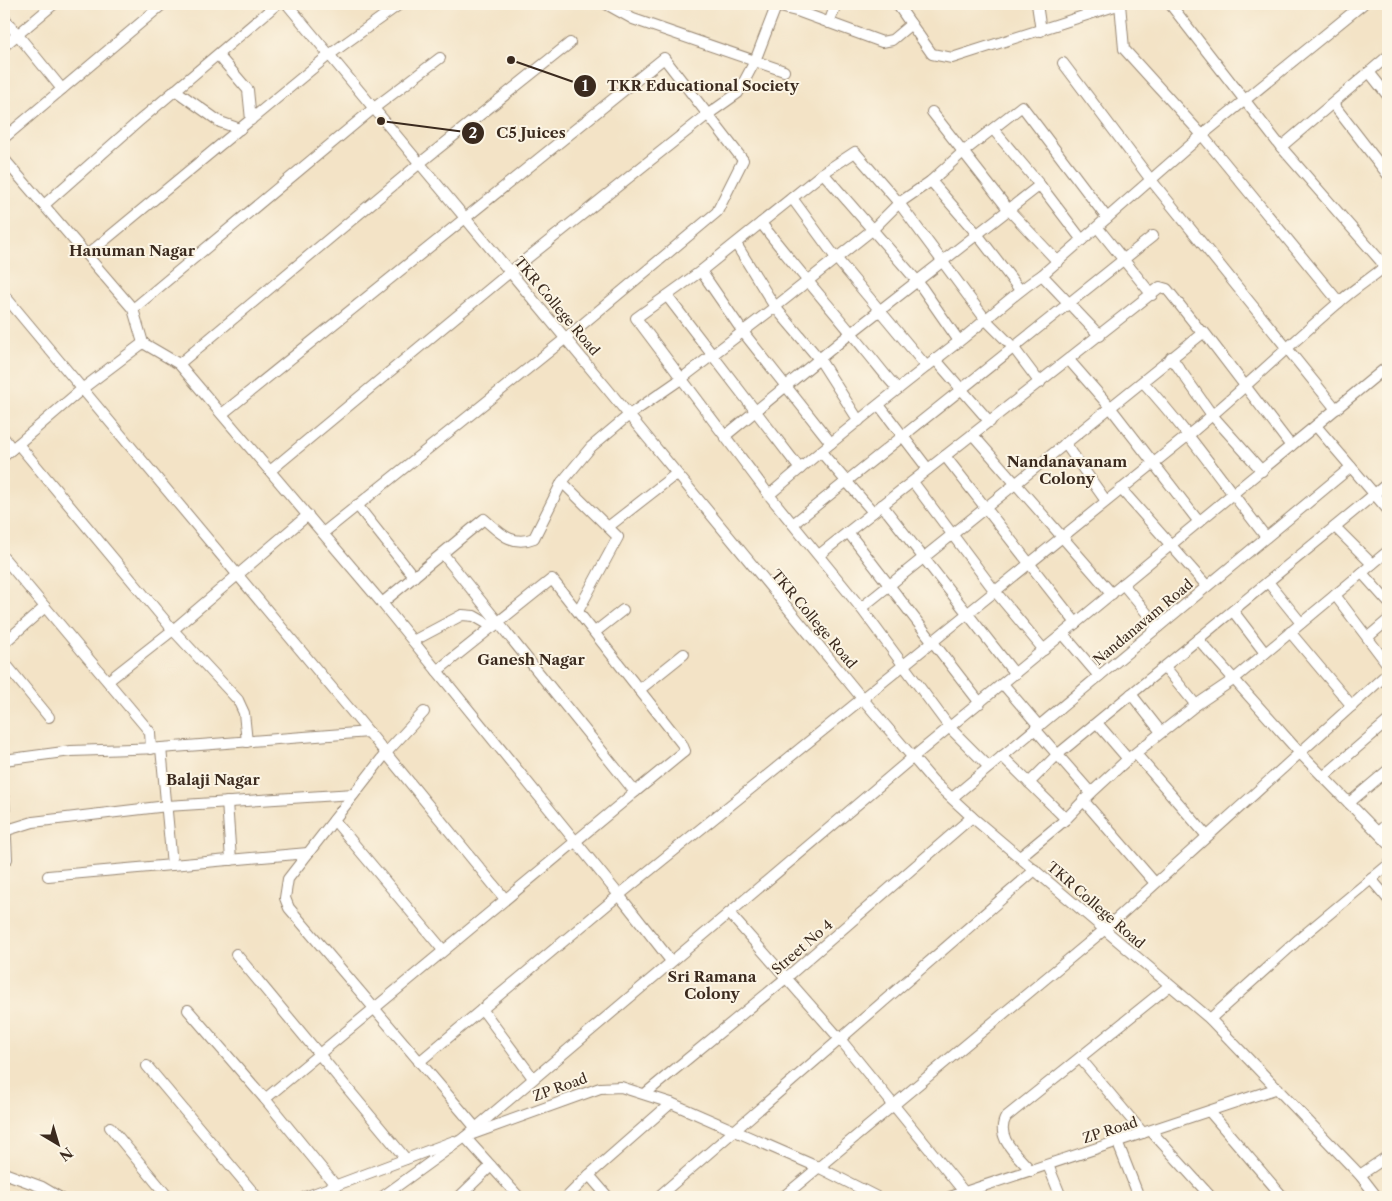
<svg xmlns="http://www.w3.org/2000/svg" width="1392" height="1201" font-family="'Libre Caslon Text',serif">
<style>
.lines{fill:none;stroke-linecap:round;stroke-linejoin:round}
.minor-casing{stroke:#978672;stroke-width:12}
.minor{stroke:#fff;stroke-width:10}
.labels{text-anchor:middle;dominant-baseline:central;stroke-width:4;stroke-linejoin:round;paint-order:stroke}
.street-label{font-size:14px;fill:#3b2a1e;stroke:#fcf5e5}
.neighbourhood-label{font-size:15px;font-weight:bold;fill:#3b2a1e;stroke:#fcf5e5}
.leader{fill:none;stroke:#3b2a1e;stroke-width:2}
.callout-dot{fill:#3b2a1e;stroke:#fcf5e5;stroke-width:2}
.mark-label{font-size:15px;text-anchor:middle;font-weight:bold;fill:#fff}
.callout-label{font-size:15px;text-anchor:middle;font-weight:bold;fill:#3b2a1e;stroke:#fcf5e5;stroke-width:4;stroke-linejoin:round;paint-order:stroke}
</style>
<rect width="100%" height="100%" fill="#fcf5e5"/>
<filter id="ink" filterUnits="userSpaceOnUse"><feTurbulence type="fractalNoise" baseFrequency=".02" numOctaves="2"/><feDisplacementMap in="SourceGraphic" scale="10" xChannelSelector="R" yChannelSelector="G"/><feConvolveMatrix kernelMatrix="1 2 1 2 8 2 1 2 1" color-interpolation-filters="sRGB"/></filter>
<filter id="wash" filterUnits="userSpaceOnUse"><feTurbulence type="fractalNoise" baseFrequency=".0096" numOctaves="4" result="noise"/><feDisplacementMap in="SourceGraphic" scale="20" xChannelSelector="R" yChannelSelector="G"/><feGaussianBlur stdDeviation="1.12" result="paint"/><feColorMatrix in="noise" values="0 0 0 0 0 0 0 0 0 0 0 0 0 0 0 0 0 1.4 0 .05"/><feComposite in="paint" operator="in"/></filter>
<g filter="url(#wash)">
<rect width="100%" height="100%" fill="#f3e3c6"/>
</g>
<g filter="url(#ink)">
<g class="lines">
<g class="minor-casing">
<g id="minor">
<polyline points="287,4 605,386 861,697 933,781 972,817 1210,1019 1360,1175 1377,1197"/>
<polyline points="606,4 633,19 784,71"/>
<polyline points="768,4 800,12 882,42 892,40 911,24"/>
<polyline points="897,4 932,54 952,58 1121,4"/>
<polyline points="1037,4 1041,31"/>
<polyline points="1120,4 1124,49 1202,135 1339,302"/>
<polyline points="1170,4 1281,147 1385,266"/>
<polyline points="4,18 62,89"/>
<polyline points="829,23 836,4"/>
<polyline points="4,46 54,4"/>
<polyline points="218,55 248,90 251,120"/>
<polyline points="1063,63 1151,180 1336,409"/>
<polyline points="1369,72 1388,96"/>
<polyline points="175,90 220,122 240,129"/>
<polyline points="1333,104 1388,175"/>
<polyline points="932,112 1008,209 1058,262"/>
<polyline points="993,129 1040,185 1082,240"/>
<polyline points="4,138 163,4"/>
<polyline points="1281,147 1388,56"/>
<polyline points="4,159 133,309 143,343 179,364 382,603 619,895 419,1062"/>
<polyline points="823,173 918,282 959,341"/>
<polyline points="931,181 977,234 1020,290"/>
<polyline points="792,198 836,258 926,366"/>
<polyline points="44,205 139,121 277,4"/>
<path d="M761 223C795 267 831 308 866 351 877 364 886 377 898 389"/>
<polyline points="1098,228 1152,295"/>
<polyline points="736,244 775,307 820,360 859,421"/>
<polyline points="87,255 329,55 400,4"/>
<polyline points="701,271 743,332 831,443"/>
<polyline points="1042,275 1100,336"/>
<polyline points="4,295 358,719 505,899"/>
<polyline points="667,296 800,469"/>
<polyline points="133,309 374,108 440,58"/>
<polyline points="1171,357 1212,415 1262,471"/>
<polyline points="935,359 990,422"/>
<polyline points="1069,360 1110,407 1199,522"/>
<polyline points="179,364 420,163 570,43"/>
<path d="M1143 382C1188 431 1225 485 1266 537"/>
<polyline points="879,405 928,469"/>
<polyline points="222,414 664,58 743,160 717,212 566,338 323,533"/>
<polyline points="1316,426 1388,510"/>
<polyline points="973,435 1112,594"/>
<polyline points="725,436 851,333 1040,185"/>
<polyline points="4,438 12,449"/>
<polyline points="1065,443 1106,501"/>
<polyline points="18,444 173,630 238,700 244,713 247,742"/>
<polyline points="821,452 873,512"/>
<polyline points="4,456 82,389 143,343"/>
<polyline points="945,456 1076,623"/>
<polyline points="270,471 510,272 707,115 738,93 755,61 777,4"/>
<polyline points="913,482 994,590 1044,650"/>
<polyline points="1121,489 1207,586"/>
<path d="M769 495C832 441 896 390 962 339 989 318 1013 294 1042 275L1202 135 1363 4"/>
<polyline points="357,505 414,577"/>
<polyline points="882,505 1015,674"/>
<polyline points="793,524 1153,236"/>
<polyline points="608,527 676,474"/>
<polyline points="1335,527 1372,564"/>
<polyline points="848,532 1160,287 1167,289 1202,333"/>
<polyline points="819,555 848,532 980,703"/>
<polyline points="4,558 150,732 151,749"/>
<polyline points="1362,573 1388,602"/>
<polyline points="1268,582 1301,623"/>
<polyline points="1123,584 1158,627"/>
<polyline points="1335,595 1388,665"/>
<path d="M382 603 484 519C500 533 512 547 534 538L562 482"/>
<polyline points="861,608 1204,332 1291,446"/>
<polyline points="578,611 618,537 562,482 591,447 629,415 681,379 775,307 872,230 899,203 931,181 963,152 1022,106 1107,218"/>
<polyline points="1233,611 1265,653"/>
<polyline points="595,632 623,610"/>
<polyline points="1290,632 1352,706"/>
<polyline points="1063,634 1099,676"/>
<polyline points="1368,637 1388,620"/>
<polyline points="1198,639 1299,752 1388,843"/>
<polyline points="413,641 462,615 474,616 493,627"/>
<polyline points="4,643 45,607"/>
<polyline points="4,662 49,717"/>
<polyline points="1165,667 1196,705"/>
<polyline points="437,671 552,579 682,744 685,751 635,792 443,554"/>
<polyline points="108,681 173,630 308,515"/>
<polyline points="1003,684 1039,726"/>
<polyline points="639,690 684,654"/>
<polyline points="1131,694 1161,732"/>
<polyline points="424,712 386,753 288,879 285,898 289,908 475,1127"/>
<polyline points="1097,723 1128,759"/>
<polyline points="1035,729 1091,793"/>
<polyline points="161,748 172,865"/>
<polyline points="1136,754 1207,836"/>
<polyline points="1002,756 1066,819"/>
<polyline points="4,760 71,751 161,748 369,732"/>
<polyline points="989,767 950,728 861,608 769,495 636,318 701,271 823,173 855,152 899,203 986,320 1013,347 1040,383"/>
<polyline points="1323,777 1388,721"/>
<polyline points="1029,783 1057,755 1388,483"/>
<polyline points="952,798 1351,467"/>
<polyline points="4,799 7,859"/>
<polyline points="1083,800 1155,883"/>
<polyline points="227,802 231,860"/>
<polyline points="1349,803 1388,770"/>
<polyline points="334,820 443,950"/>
<polyline points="4,831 33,822 167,806 354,794"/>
<polyline points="1378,832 1388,823"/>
<polyline points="1020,857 1066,819 1091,793 1128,759 1196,705 1233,680 1388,551"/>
<polyline points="48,876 308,853"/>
<polyline points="1371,879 1388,899"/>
<polyline points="729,913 840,1039 965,1193"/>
<polyline points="236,954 406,1159"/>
<path d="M671 961 619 895C809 740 1001 588 1191 433 1241 392 1288 346 1337 304 1353 289 1372 278 1388 264"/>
<polyline points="482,1009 533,1078"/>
<polyline points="188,1010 265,1099 336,1186"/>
<polyline points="1210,1019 1299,939 1388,865"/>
<polyline points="1080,1058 1143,1133"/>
<polyline points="147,1066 257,1197"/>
<polyline points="646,1093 786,978 972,817"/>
<polyline points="265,1099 635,792"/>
<polyline points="1210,1112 1283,1197"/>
<polyline points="110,1127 168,1197"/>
<polyline points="1151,1131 1211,1197"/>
<polyline points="467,1136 600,1088 621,1087 671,1103 820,1168 877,1197"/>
<polyline points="465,1137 519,1197"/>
<polyline points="1117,1141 1139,1197"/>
<polyline points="1048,1165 1061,1197"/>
<path d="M1031 1171C1018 1155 994 1138 1006 1117L1169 986"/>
<polyline points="4,1173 42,1187 59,1197"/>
<polyline points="1360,1175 1388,1156"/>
<polyline points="305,1197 454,1141"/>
<polyline points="382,1197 465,1137 912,758 1388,366"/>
<polyline points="459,1197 491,1166"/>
<polyline points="567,1197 589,1175"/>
<polyline points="608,1197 589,1175 671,1103"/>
<polyline points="658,1197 1035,870"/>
<polyline points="783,1197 1104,930 1388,673"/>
<polyline points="950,1197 1278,1088"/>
</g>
</g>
<use href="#minor" class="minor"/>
</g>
</g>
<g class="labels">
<g class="street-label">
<text transform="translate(557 306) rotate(50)">TKR College Road</text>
<text transform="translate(814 619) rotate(50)">TKR College Road</text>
<text transform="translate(1143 622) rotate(-40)">Nandanavam Road</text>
<text transform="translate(1096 905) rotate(41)">TKR College Road</text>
<text transform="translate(802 947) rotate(-41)">Street No 4</text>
<text transform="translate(560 1087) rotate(-20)">ZP Road</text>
<text transform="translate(1110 1130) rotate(-18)">ZP Road</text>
</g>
<g class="neighbourhood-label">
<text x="132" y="250">Hanuman Nagar</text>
<text x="1067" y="461">Nandanavanam<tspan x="1067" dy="17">Colony</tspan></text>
<text x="531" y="659">Ganesh Nagar</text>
<text x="213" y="779">Balaji Nagar</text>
<text x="712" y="976">Sri Ramana<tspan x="712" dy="17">Colony</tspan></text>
</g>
</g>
<path class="leader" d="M511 60L585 86M381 121L473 133"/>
<g class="callout-dot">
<circle cx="511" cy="60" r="5"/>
<circle cx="381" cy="121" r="5"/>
<circle cx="585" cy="86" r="12"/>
<circle cx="473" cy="133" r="12"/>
</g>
<g class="mark-label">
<text x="585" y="91">1</text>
<text x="473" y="138">2</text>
</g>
<g class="callout-label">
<text x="703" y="91">TKR Educational Society</text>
<text x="531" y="138">C5 Juices</text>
</g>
<rect width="1392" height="1201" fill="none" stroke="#fcf5e5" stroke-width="20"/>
<g transform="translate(58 1144) rotate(142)" stroke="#fcf5e5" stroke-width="4" paint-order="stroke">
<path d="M0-4L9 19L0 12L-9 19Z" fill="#3b2a1e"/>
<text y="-8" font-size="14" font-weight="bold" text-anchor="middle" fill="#3b2a1e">N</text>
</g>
</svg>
